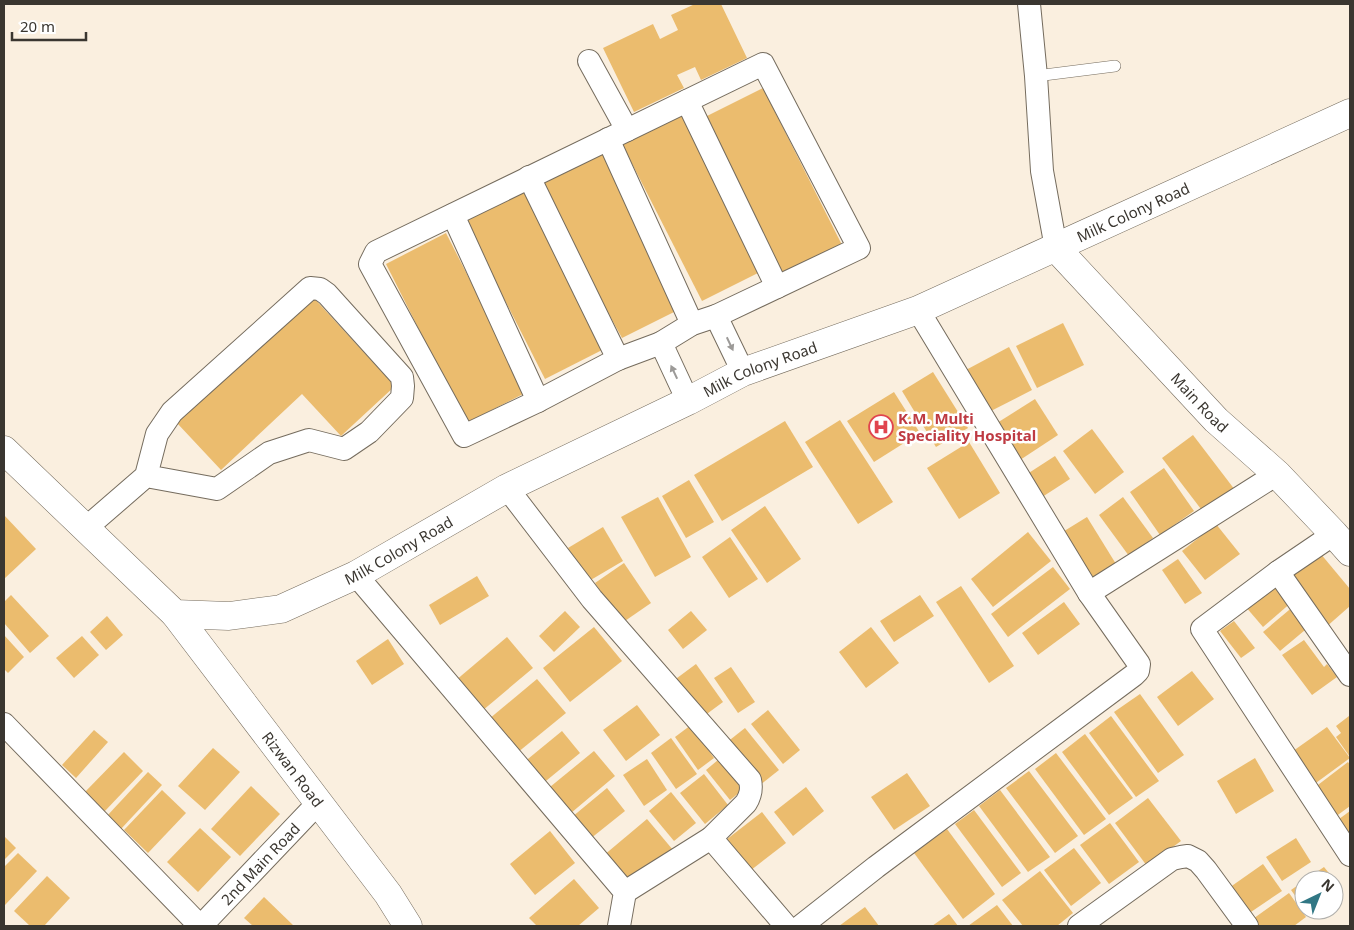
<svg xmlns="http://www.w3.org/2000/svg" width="1354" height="930" font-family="'Noto Sans',sans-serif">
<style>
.building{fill:#ebbc6e}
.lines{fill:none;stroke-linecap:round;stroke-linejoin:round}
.service-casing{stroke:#756c5e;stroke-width:12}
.minor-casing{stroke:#756c5e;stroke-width:24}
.tertiary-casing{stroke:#756c5e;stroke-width:29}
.secondary-casing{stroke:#756c5e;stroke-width:29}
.service{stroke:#fff;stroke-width:11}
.minor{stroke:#fff;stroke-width:22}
.tertiary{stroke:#fff;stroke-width:28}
.secondary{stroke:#fff;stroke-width:28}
.oneway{fill:#9c9a98}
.labels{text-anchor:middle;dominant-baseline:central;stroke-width:5;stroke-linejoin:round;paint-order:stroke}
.street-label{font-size:15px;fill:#3a3630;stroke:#fff}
.health-label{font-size:15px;font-weight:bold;fill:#be3a42;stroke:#fff;text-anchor:start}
</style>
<rect width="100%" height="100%" fill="#faefdf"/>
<g class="building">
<polygon points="695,4 721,4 747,58 701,80 695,67 677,75 684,88 634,112 603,48 653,24 660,39 678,30 671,15"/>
<polygon points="763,88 843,247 783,277 703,118"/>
<polygon points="681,112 762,271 702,301 621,142"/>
<polygon points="601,149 682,308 622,338 578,258 541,179"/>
<polygon points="525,189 606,348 545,379 464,220"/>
<polygon points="446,233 527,392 466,423 386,264"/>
<polygon points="313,297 395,386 341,436 302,394 221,470 177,423"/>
<polygon points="1063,323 1084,365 1037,388 1016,346"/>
<polygon points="1009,347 1032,390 987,413 964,371"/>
<polygon points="933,372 968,428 936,447 902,391"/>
<polygon points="894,392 920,433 874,462 847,421"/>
<polygon points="1035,399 1058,435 1020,460 997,423"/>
<polygon points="840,420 893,502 858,524 805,442"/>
<polygon points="785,421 813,467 722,521 694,475"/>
<polygon points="1092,429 1124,472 1095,494 1063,451"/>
<polygon points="1193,435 1235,490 1204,513 1162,458"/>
<polygon points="969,442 1000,493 959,519 927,468"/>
<polygon points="1055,456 1070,479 1036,501 1021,478"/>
<polygon points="1164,468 1194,511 1160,535 1130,492"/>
<polygon points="689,480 714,522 686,538 662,496"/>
<polygon points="658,497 691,557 655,577 621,517"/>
<polygon points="1123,497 1153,538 1129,556 1099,515"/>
<polygon points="765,506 801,559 767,583 731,530"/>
<polygon points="4,515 36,549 4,579"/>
<polygon points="1087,517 1116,564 1089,580 1061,533"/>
<polygon points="1216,524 1240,554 1205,580 1182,551"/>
<polygon points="603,527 623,561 589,581 568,548"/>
<polygon points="1028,532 1051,561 993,607 971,579"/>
<polygon points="730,537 758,579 729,598 702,557"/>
<polygon points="1320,553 1350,589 1350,606 1325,628 1286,581"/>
<polygon points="1178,559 1202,593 1185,604 1162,570"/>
<polygon points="624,563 651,603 622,623 595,583"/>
<polygon points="1053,567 1070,589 1008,637 991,614"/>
<polygon points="477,576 489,596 440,625 429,605"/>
<polygon points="1275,580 1293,601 1263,627 1245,606"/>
<polygon points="961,586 1014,666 989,683 936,602"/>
<polygon points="11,595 49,636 30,653 4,623 4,602"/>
<polygon points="920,595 934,616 894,642 880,621"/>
<polygon points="1064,602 1080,624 1038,655 1022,633"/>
<polygon points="1295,605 1311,625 1280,651 1263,632"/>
<polygon points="565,611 580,627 554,652 539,636"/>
<polygon points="691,611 707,630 683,649 668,630"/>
<polygon points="107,616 123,635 106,650 90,632"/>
<polygon points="1234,621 1255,648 1241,658 1220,631"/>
<polygon points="594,627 622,661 570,702 543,668"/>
<polygon points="871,627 899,663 866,688 839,652"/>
<polygon points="4,635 24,657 8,673 4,669"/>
<polygon points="82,636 99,655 74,678 56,658"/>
<polygon points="507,637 533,668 482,711 455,681"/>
<polygon points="388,639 404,664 372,685 356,661"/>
<polygon points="1304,640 1324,667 1327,664 1337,677 1312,695 1282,655"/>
<polygon points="696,664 723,702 700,719 673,681"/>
<polygon points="731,667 755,702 738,713 714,678"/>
<polygon points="1192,671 1214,699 1178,726 1157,697"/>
<polygon points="537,679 566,713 517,753 489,719"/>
<polygon points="1140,694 1184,755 1158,773 1114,712"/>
<polygon points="637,705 660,735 626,761 603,730"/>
<polygon points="768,710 800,750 783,764 751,724"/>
<polygon points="1111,716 1159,781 1136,797 1089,733"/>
<polygon points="1349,716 1350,718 1350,757 1336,737 1341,733 1336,726"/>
<polygon points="691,725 714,758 698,770 675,737"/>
<polygon points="1327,727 1350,758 1309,788 1286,756"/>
<polygon points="745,728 779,770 760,785 726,743"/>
<polygon points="94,730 108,742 76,778 62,765"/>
<polygon points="562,731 580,753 541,785 523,763"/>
<polygon points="1085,734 1133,798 1109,815 1062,752"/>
<polygon points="671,738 697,774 676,789 651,753"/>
<polygon points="213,748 240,772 205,810 178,786"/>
<polygon points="594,751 615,776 571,813 550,787"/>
<polygon points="124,752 143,771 104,812 84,793"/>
<polygon points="1056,753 1106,819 1084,835 1035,769"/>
<polygon points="724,755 749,785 730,800 706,770"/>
<polygon points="1255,758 1274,791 1236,814 1217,781"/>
<polygon points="647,759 667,790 644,806 623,775"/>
<polygon points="1348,762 1350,765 1350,806 1331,820 1310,791"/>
<polygon points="1029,771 1078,836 1055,853 1006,788"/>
<polygon points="148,772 162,785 120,830 106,817"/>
<polygon points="907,773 930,806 894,830 871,797"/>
<polygon points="704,774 728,805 705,824 680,793"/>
<polygon points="251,786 280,814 240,856 211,829"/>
<polygon points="806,787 824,811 793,836 774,812"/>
<polygon points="607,788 625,811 590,839 572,817"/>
<polygon points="162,790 186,813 148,853 124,830"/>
<polygon points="1000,790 1050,857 1028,872 979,806"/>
<polygon points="671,792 696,823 674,841 649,811"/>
<polygon points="1148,798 1181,841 1147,866 1115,823"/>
<polygon points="974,810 1021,873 1002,887 955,824"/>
<polygon points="1350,811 1350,841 1335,822"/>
<polygon points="762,812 786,843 746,874 722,843"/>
<polygon points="647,819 673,850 629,886 603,856"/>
<polygon points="1110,823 1139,862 1109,884 1080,845"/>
<polygon points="200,828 231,857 198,892 167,862"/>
<polygon points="947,829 995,894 963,919 914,853"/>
<polygon points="550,831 575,863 535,895 510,864"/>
<polygon points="4,836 16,848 4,860"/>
<polygon points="1296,838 1311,862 1282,881 1266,857"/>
<polygon points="1074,848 1101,883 1071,906 1044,870"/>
<polygon points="18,853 37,871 5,905 4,904 4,867"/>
<polygon points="1263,864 1282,891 1245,916 1226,890"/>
<polygon points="1324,867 1333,878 1331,880 1305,880"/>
<polygon points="1040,871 1073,913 1057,926 1023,926 1002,900"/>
<polygon points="47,876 70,898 44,926 30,926 14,911"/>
<polygon points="574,879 599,908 578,926 537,926 529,918"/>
<polygon points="1304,881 1304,908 1291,890"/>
<polygon points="1289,893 1306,917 1294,926 1254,926 1250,921"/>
<polygon points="264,897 294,926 253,926 244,918"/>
<polygon points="997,905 1013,926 968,926"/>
<polygon points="865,907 879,926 839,926"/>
<polygon points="949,914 958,926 932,926"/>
</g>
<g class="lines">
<g class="service-casing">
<polyline id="service" points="1036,76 1115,66"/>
</g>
<g class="minor-casing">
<g id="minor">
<polyline points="1029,4 1036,76 1042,171 1056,248"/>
<polyline points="589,61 627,130"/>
<polygon points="763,64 859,248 716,316 692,324 661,343 618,359 538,401 464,436 370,264 376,252"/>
<polyline points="687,101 777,287"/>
<polyline points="608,139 692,324"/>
<polyline points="529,177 618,359"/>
<polyline points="453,215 538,401"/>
<polyline points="716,316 743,372"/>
<polyline points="661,343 688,401"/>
<path d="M507 488 592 599 750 780C752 789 751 795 746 803L711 838 625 892"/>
<polyline points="86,528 146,476 157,434 172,412 310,288 320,289 327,294 402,377 403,386 402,398 369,432 344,449 309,440 269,453 217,489 146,476"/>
<polyline points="1334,534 1278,572 1202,629 1350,855"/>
<polyline points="1278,572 1350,675"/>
<polyline points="356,575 625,892 619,926"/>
<polyline points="1089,593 1277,474"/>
<polyline points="4,724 200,926"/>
<polyline points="711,838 786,926"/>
<path id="s1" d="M201 926 319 802"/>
<polyline points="801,926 876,867 1134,675 1138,671 1139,664 1089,593 918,310"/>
<polyline points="1079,926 1172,859 1181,857 1188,856 1198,861 1206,870 1247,926"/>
</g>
</g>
<g class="tertiary-casing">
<g id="tertiary">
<path id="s2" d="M1056 248 1216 420 1277 474 1334 534 1350 552"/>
<path id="s3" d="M175 614 388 894 408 926"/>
</g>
</g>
<g class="secondary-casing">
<g id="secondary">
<path id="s4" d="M4 450 175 614 229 616 281 609 356 575 507 488 688 401 743 372 918 310 1350 113"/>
</g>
</g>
<use href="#service" class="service"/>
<use href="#minor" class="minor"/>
<use href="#tertiary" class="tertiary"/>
<use href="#secondary" class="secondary"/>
</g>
<defs><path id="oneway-solid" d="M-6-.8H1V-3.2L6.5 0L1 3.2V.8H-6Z" transform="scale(1.25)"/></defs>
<g class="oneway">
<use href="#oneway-solid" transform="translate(730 344) rotate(65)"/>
<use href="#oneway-solid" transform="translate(674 372) rotate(-115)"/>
</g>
<defs>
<g id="hospital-ring" transform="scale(1.25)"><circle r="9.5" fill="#fff" stroke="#e0444e" stroke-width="1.5"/><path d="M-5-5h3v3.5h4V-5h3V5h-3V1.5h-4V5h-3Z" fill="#e0444e"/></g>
</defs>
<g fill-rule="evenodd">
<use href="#hospital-ring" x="881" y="427"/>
</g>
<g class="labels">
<g class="street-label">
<text stroke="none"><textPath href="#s4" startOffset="1285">Milk Colony Road</textPath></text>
<text stroke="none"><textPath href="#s4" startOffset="880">Milk Colony Road</textPath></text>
<text stroke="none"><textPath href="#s2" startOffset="211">Main Road</textPath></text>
<text stroke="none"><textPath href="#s4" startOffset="475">Milk Colony Road</textPath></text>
<text stroke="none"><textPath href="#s3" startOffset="195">Rizwan Road</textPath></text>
<text stroke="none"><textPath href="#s1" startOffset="86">2nd Main Road</textPath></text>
</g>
<g class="health-label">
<text x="898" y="418">K.M. Multi<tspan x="898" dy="17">Speciality Hospital</tspan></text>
</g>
</g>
<rect width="1354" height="930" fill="none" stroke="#3a3630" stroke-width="10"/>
<g transform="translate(1319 895) rotate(43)"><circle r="24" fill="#ffffff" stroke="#b0afac"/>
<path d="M0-4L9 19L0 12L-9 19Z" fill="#317784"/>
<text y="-8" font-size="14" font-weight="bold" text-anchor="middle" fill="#3a3630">N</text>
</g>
<path d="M12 32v8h74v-8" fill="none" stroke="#3a3630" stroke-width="2.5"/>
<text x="20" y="32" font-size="15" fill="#3a3630" stroke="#ffffff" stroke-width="4" paint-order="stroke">20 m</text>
</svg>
